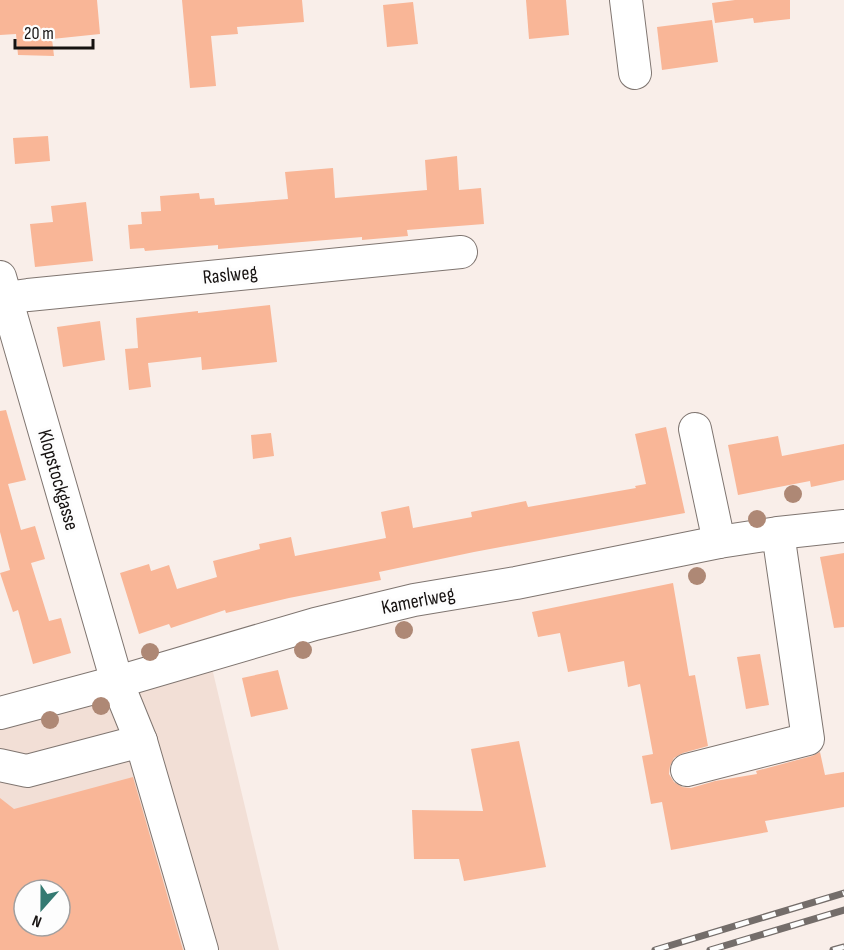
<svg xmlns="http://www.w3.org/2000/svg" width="844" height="950" font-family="'Sofia Sans Condensed',sans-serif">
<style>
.built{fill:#f2dfd6;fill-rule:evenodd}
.building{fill:#f9b697;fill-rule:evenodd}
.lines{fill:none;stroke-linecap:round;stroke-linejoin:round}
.minor-casing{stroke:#7f7570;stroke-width:34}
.minor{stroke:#fff;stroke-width:32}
.rail-casing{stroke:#746d6a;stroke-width:7}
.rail{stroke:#fdfdfd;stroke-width:4.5;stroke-dasharray:14;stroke-linecap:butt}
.tree{fill:#ae8875}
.labels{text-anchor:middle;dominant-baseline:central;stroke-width:6;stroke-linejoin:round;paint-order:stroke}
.street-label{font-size:20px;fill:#161211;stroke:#fdfdfd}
</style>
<rect width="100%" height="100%" fill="#f9eee9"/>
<path class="built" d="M212 668 279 950H0V723ZM24 890H60V926H24Z"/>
<g class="building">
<polygon points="0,0 97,0 100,34 52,39 54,56 18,55 16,34 0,35"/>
<polygon points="182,0 302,0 304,22 237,27 238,34 211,36 216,86 190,88"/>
<polygon points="526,0 566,0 569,35 529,39"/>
<polygon points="735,0 790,0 790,19 754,23 753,18 715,23 712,3"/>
<polygon points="413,2 418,44 387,47 383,5"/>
<polygon points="712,20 718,62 662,70 657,27"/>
<polygon points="48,136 50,161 15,164 13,138"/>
<polygon points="457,156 459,190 481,188 484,224 407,230 408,236 362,240 362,237 218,249 218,245 145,251 144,248 130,249 128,225 142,224 141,212 161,211 160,196 199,193 200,199 214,198 215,205 288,199 285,172 333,168 335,198 427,190 425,160"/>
<polygon points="86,202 93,261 35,267 30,224 53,222 51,206"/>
<polygon points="270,305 277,362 202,370 201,357 148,363 151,387 129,390 125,349 138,348 136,318 198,311 198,313"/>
<polygon points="100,321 105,360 63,367 57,327"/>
<polygon points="6,410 26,480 8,484 21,530 35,526 45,559 31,563 49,621 61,618 71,653 33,664 18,610 13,612 0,573 10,570 0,532 0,411"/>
<polygon points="666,427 685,513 474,552 379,572 381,580 289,598 226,613 225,610 171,628 169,624 139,634 120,573 149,564 151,571 169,565 177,589 217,577 213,561 260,549 259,544 291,537 295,556 386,538 381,512 409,506 413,528 472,517 471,512 526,501 528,507 636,488 635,486 646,484 635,434"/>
<polygon points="271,433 274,456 253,459 251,435"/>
<polygon points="778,436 782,456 844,444 844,480 811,487 810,481 738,495 728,445"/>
<polygon points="844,553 844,627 834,628 820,557"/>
<polygon points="673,583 689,676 695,675 708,746 683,753 674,758 670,766 669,774 674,782 682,787 691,788 715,781 757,774 756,771 812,756 820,752 825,775 844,772 844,807 765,821 768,832 671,850 662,802 651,804 642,756 653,754 640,684 628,687 624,661 568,672 560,633 538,637 532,612"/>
<polygon points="760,654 769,705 746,709 737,657"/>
<polygon points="278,670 288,709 251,717 242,678"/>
<polygon points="519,741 546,867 464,881 459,859 414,859 412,810 483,811 471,749"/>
<path d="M133 777 183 950H0V798L14 809ZM24 890H60V926H24Z"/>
</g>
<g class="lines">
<g class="minor-casing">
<g id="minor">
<polyline points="626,0 635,73"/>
<polyline points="0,277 117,682 141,741 27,771 0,765"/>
<polyline points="0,299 28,295 461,252"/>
<polyline points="695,429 719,542"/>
<polyline points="0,713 131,678 315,624 414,600 516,583 719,542 778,533 844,526"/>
<polyline points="141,741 202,950"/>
<polyline points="687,770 808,739 778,533"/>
</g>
</g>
<use href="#minor" class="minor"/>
<g class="rail-casing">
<g id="rail">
<polyline points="655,950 844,893"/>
<polyline points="710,950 844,910"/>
<polyline points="833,950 844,947"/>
</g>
</g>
<use href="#rail" class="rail"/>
</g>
<g class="tree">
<circle cx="793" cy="494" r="9"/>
<circle cx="757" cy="519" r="9"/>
<circle cx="697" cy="576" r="9"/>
<circle cx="404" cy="630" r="9"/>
<circle cx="303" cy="650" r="9"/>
<circle cx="150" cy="652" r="9"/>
<circle cx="101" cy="706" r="9"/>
<circle cx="50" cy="720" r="9"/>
</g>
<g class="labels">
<g class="street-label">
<text transform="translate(230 275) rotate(-6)">Raslweg</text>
<text transform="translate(58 480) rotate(74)">Klopstockgasse</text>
<text transform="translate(418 601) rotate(-11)">Kamerlweg</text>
</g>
</g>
<g transform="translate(42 908) rotate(201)"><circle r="28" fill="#fdfdfd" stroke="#a19f9f" stroke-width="1.5"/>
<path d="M0-4.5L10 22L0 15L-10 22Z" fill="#347a72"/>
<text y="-9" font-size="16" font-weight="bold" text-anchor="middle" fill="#161211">N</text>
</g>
<path d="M15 39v9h78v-9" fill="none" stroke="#161211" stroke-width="3"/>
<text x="24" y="39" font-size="18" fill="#161211" stroke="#fdfdfd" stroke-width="4.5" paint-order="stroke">20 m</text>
</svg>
